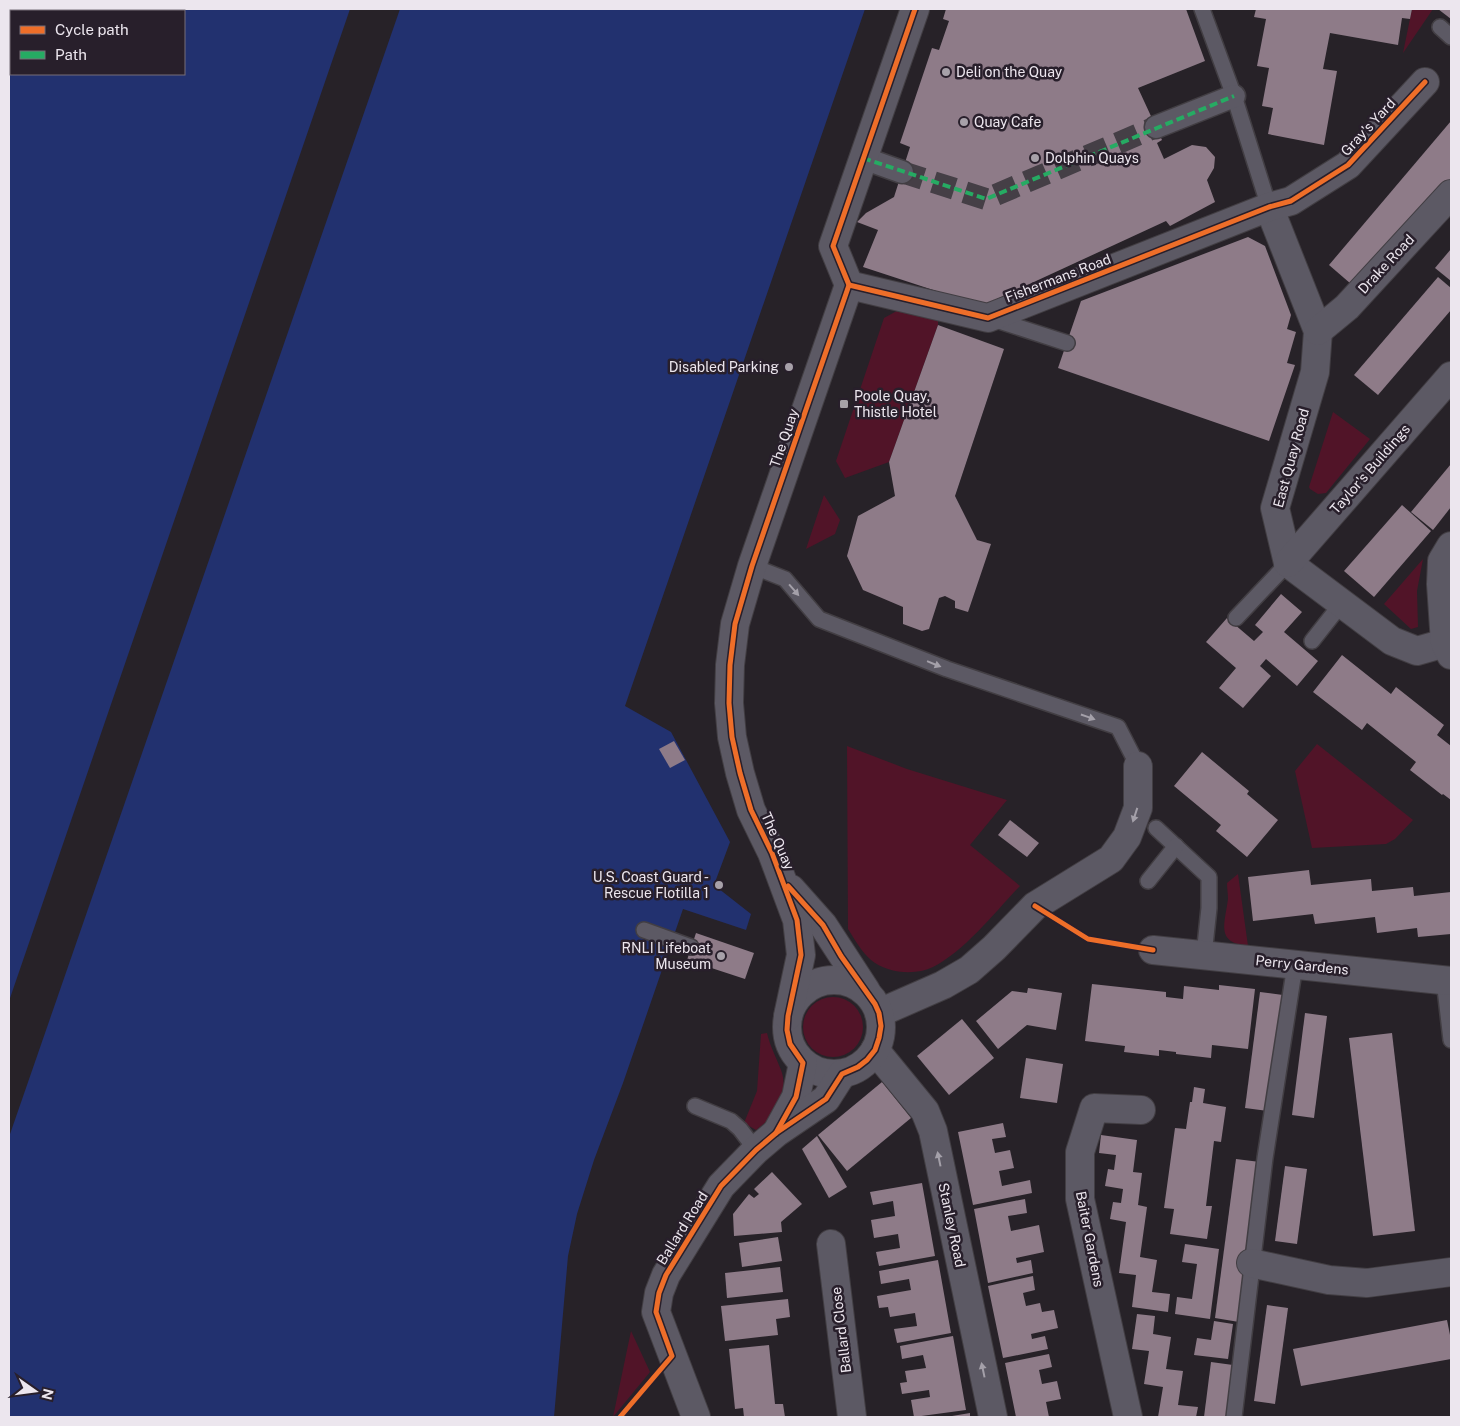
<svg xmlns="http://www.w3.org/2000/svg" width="1460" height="1426" font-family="'Public Sans',sans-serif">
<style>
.green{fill:#511428}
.water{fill:#22316f;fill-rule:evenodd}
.pier{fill:#272228}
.building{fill:#8e7b88}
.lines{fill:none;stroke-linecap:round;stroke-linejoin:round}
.pedestrian-tunnel{stroke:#453f46;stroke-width:22;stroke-dasharray:22 11;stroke-linecap:butt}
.service-casing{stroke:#423e43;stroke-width:18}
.pedestrian-casing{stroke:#423e43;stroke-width:25}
.minor-casing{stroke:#423e43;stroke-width:30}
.tertiary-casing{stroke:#423e43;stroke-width:30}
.service{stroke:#5c5964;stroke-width:15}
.pedestrian{stroke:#5c5964;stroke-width:22}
.minor{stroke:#5c5964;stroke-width:28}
.tertiary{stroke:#5c5964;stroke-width:28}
.quiet{stroke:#26ab63;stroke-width:4;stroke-dasharray:8 4;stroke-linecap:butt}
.cycleway-casing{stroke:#281f2b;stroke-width:8}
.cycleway{stroke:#ee6e29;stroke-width:5}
.oneway{fill:#a4a0a9}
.poi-dot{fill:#a7a1a9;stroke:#281f2b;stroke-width:2}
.labels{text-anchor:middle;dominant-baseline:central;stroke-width:5;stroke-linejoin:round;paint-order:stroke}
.poi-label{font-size:14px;fill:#ece6ee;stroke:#281f2b;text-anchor:start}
.street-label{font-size:14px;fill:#ece6ee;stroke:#281f2b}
</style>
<rect width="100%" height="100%" fill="#272228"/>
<g class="green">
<polygon points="1412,9 1433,9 1403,53"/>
<polygon points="904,307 938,318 938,325 889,462 845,478 836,461 884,318"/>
<polygon points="1333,412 1370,439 1326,493 1318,494 1310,489 1309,487"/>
<polygon points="824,495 840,520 835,534 806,549"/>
<polygon points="1423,559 1417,591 1418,627 1411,629 1384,604"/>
<polygon points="1317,744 1413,820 1395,839 1386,844 1312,848 1295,771"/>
<path d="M847 746 907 769 1007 800 970 845 1020 886C996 911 964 952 933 967 915 976 886 973 871 960 861 951 855 940 848 929Z"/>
<path d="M1238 874 1248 946C1215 943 1225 923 1228 899 1228 894 1227 888 1227 883Z"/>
<circle cx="833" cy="1027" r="30"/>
<path d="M767 1033C770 1046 776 1057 781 1070 786 1082 784 1105 775 1115 769 1120 762 1125 756 1130L744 1123 757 1091 761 1034Z"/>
<polygon points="631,1331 650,1372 613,1417"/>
</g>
<path class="water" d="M9 9H865L625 706 671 732 730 842 714 885 751 914 746 930 683 909 623 1083 594 1160 577 1214 568 1256 554 1417H9ZM11 11H184V74H11Z"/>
<polygon class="pier" points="350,9 400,9 9,1137 9,1001"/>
<g class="building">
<polygon points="946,9 1186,9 1205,61 1138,88 1162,140 1157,143 1164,159 1192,145 1206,147 1215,157 1214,168 1207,180 1215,202 1170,226 1166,221 982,306 863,267 878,230 857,222 866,213 894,197 910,147 900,143 932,48 939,50 949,21 943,19"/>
<polygon points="1256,9 1412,9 1410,19 1402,18 1398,45 1330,33 1323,69 1337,71 1324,145 1268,134 1273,108 1262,106 1269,68 1257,66 1266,19 1254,17"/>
<polygon points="1438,9 1451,9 1451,19"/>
<polygon points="1451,121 1451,180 1358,290 1329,265"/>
<polygon points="1248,237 1265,246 1291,315 1287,329 1296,332 1287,363 1295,365 1269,441 1058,368 1081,301"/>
<polygon points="1451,249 1451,281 1435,268"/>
<polygon points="1438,277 1451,288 1451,310 1378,395 1354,375"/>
<polygon points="938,325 1004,349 955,496 977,540 991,544 968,612 955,608 955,601 945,596 939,598 929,629 922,631 903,624 903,607 863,590 847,556 858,516 895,496 889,462"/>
<polygon points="1451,464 1451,507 1433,530 1411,512"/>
<polygon points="1402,505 1431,531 1374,597 1344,571"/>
<polygon points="1281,594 1302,612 1284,632 1318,661 1297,686 1266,659 1260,666 1271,676 1243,708 1219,688 1236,668 1206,642 1227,618 1254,641 1263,632 1255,625"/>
<polygon points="1342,655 1391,694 1396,687 1444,725 1437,735 1451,746 1451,800 1443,794 1442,795 1410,770 1416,762 1367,723 1362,730 1313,692"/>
<polygon points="674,741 685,760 670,768 659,749"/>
<polygon points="1202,752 1249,791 1247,794 1278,820 1247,857 1216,831 1221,825 1174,786"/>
<polygon points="1010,820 1039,843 1027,857 998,835"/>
<polygon points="1309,870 1311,885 1371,879 1372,891 1413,887 1414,896 1451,892 1451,934 1418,937 1417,928 1377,933 1375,917 1315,924 1313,914 1253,921 1248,877"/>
<polygon points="696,933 754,953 745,979 687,960"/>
<polygon points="1092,984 1166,992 1166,997 1183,999 1184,986 1219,990 1219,985 1255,989 1248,1049 1212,1045 1211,1058 1176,1054 1176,1052 1159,1050 1159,1056 1124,1052 1125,1046 1085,1041"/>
<polygon points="1028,988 1062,993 1056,1030 1027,1025 998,1049 976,1021 1012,991 1027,993"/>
<polygon points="1260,992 1283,995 1268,1111 1245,1108"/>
<polygon points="1305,1013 1327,1016 1314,1118 1292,1115"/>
<polygon points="962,1019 994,1058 949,1095 917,1056"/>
<polygon points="1392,1033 1415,1231 1373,1236 1349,1038"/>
<polygon points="1026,1058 1063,1064 1057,1103 1020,1098"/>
<polygon points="882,1082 911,1118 847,1171 818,1135"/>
<polygon points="1194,1087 1205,1089 1203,1103 1226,1107 1221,1142 1214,1141 1206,1206 1212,1206 1207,1239 1170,1234 1174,1209 1164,1208 1175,1128 1186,1129 1190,1102 1192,1102"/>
<polygon points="1003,1123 1006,1137 992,1139 995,1153 1010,1150 1014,1168 999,1171 1002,1186 1030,1180 1032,1193 973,1205 958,1132"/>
<polygon points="1101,1135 1137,1140 1133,1172 1142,1173 1138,1205 1147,1207 1140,1257 1157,1260 1152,1292 1170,1294 1168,1312 1132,1307 1136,1275 1119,1273 1126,1222 1110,1219 1113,1202 1121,1203 1123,1189 1105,1186 1108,1169 1114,1170 1116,1155 1099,1153"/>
<polygon points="817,1136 847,1187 829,1198 802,1149"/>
<polygon points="1236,1159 1260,1162 1239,1322 1215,1318"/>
<polygon points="1285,1166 1307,1169 1297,1244 1275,1241"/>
<polygon points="772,1172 802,1204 781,1222 782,1232 734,1236 733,1214 749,1194 754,1198 759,1194 754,1189"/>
<polygon points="922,1183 935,1256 879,1266 876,1252 900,1248 898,1234 874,1238 871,1220 895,1216 893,1201 873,1205 870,1192"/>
<polygon points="1025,1199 1027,1213 1008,1216 1011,1231 1039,1225 1044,1252 1016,1258 1017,1263 1031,1260 1033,1273 988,1283 974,1209"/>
<polygon points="778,1237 782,1261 742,1267 739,1243"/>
<polygon points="1185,1244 1219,1249 1210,1319 1175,1314 1177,1297 1192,1299 1197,1264 1182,1262"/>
<polygon points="938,1260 951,1333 897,1343 894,1329 917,1326 915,1313 890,1317 888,1307 879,1308 877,1296 911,1290 909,1279 881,1284 879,1271"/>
<polygon points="780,1267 783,1292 727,1298 725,1273"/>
<polygon points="1033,1276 1035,1290 1023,1293 1026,1306 1040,1303 1042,1312 1054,1310 1058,1328 1031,1334 1032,1339 1045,1336 1048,1349 1003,1358 988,1286"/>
<polygon points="788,1299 790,1317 776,1319 778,1335 725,1341 721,1306"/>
<polygon points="1267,1305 1288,1308 1275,1404 1254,1401"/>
<polygon points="1137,1314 1155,1316 1153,1334 1171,1337 1166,1369 1183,1371 1178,1405 1198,1407 1196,1417 1158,1417 1163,1387 1144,1384 1149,1351 1132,1349"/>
<polygon points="1447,1320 1451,1340 1451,1359 1301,1386 1293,1349"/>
<polygon points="1214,1321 1233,1324 1228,1359 1194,1355 1197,1338 1211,1340"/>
<polygon points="953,1336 966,1410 914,1417 911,1400 930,1397 929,1390 902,1394 900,1383 907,1382 905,1371 926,1368 923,1355 902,1359 900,1346"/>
<polygon points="769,1345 775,1404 783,1404 785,1417 744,1417 743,1408 735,1409 729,1349"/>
<polygon points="1049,1354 1052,1367 1039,1370 1042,1384 1057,1381 1061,1399 1046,1402 1049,1417 1016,1417 1005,1363"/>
<polygon points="1211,1362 1233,1365 1226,1417 1204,1417"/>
<polygon points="970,1413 970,1417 952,1417 952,1416"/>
</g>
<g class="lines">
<polyline class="pedestrian-tunnel" points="902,172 986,199 1156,127"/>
<g class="service-casing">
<g id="service">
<polyline points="1202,9 1234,96 1269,207"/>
<polyline points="1440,27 1451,37"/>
<polyline points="990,318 1067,343"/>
<polyline points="752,566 785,579 819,619 947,669 1118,727 1138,766"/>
<polyline points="1236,618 1288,563"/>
<polyline points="1312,641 1342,603"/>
<polyline points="1156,828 1209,877 1209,908 1204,955"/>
<polyline points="1148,881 1176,846"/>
<polyline points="644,930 691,947"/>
<polyline points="1444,980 1451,1040"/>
<polyline points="695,1106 731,1121 740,1129 756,1150"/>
<polyline points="1234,1417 1265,1158 1295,965"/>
</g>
</g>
<g class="pedestrian-casing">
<g id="pedestrian">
<polyline points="1156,127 1234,96"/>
<polyline points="863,158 902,172"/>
</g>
</g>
<g class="minor-casing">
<g id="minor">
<polyline points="1269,207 1318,331 1315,372 1275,508 1288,563 1392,641 1417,651 1445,643"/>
<polyline points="849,285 988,318 1269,207 1291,201 1348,165 1425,82"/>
<polyline points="1318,331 1347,307 1451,194"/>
<polyline points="1451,546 1442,561 1441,584 1445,643 1451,655"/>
<polyline points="1288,563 1451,376"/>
<polyline points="1153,950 1451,981"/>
<polyline points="879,1013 943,985 969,970 994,948 1035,906 1111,859 1127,837 1138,808 1138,766"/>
<polyline points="875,1050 925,1111 933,1131 993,1417"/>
<polyline points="831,1244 852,1417"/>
<polyline points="1251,1263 1329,1280 1367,1283 1451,1272"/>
<polyline points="1128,1417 1080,1199 1080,1152 1094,1108 1141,1110"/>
</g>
</g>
<g class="tertiary-casing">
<g id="tertiary">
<polyline points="791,889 823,925 866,991"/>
<circle cx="834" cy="1027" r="47"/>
<polyline points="788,1016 801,955 797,920 772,853 751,810 740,773 732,737 729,703 730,665 735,624 752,566 849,285 833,246 915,9"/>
<polyline points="778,1130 796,1097 803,1063"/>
<polyline points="696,1417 656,1312 659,1293 666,1275 721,1186 756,1150 776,1133 826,1099 842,1074"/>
</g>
</g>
<use href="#service" class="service"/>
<use href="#pedestrian" class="pedestrian"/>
<use href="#minor" class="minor"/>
<use href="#tertiary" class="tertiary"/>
<polyline class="quiet" points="863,158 986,199 1234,96"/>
<g class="cycleway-casing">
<g id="cycleway">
<polyline points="849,285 988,318 1269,207 1291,201 1348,165 1425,82"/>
<polyline points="1035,906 1088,939 1153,950"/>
<polyline points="776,1133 796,1097 803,1063 790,1044 787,1030 788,1016 801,955 797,920 772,853 751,810 740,773 732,737 729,703 730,665 735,624 752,566 849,285 833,246 915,9"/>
<polyline points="620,1417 672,1356 656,1312 659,1293 666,1275 721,1186 756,1150 776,1133 826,1099 842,1074 858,1067 867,1060 875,1050 879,1038 881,1026 879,1013 875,1004 841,956 823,925 788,886"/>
</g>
</g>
<use href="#cycleway" class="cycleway"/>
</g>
<defs><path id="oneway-solid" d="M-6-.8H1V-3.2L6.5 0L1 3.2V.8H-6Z" transform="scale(1.25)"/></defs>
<g class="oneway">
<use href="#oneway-solid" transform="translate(794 590) rotate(49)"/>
<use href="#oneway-solid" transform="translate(934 664) rotate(22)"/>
<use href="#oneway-solid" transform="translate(1088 717) rotate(19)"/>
<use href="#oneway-solid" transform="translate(1135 815) rotate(108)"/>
<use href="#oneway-solid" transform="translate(939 1159) rotate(-102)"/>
<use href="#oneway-solid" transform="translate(983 1370) rotate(-102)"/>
</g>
<g class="poi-dot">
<circle cx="946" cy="72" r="5"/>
<circle cx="964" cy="122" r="5"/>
<circle cx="1035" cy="158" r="5"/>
<circle cx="789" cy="367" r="5"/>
<rect x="839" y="399" width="10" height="10" rx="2.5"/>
<circle cx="719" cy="885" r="5"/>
<circle cx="721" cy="956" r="5"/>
</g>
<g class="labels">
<g class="poi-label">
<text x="956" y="72">Deli on the Quay</text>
<text x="974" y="122">Quay Cafe</text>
<text x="1045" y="158">Dolphin Quays</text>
<text x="779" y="367" text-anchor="end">Disabled Parking</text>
<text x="854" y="396">Poole Quay,<tspan x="854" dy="16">Thistle Hotel</tspan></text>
<text x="709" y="877" text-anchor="end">U.S. Coast Guard -<tspan x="709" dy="16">Rescue Flotilla 1</tspan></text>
<text x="711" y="948" text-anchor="end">RNLI Lifeboat<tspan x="711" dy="16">Museum</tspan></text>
</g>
<g class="street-label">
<text transform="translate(1368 127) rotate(-47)">Gray's Yard</text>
<text transform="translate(1386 264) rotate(-47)">Drake Road</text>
<text transform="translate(1058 278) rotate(-21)">Fishermans Road</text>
<text transform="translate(784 438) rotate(-71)">The Quay</text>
<text transform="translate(1291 458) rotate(-75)">East Quay Road</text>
<text transform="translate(1370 469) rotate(-49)">Taylor's Buildings</text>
<text transform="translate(778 841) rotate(66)">The Quay</text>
<text transform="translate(1302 965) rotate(6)">Perry Gardens</text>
<text transform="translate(952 1225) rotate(78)">Stanley Road</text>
<text transform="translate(682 1228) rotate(-58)">Ballard Road</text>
<text transform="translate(1090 1239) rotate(79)">Baiter Gardens</text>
<text transform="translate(841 1330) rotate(-97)">Ballard Close</text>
</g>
</g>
<rect width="1460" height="1426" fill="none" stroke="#ece6ee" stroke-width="20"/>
<rect x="10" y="10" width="175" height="65" fill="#281f2b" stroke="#766f79"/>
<rect x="20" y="26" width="25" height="8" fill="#ee6e29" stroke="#766f79"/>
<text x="55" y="35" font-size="15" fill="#ece6ee">Cycle path</text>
<rect x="20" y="51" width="25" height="8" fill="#26ab63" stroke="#766f79"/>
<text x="55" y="60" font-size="15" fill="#ece6ee">Path</text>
<g transform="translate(35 1391) rotate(104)" stroke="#281f2b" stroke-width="4" paint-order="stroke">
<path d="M0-4L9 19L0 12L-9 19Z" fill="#ece6ee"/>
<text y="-8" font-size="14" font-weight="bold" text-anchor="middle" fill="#ece6ee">N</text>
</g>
</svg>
